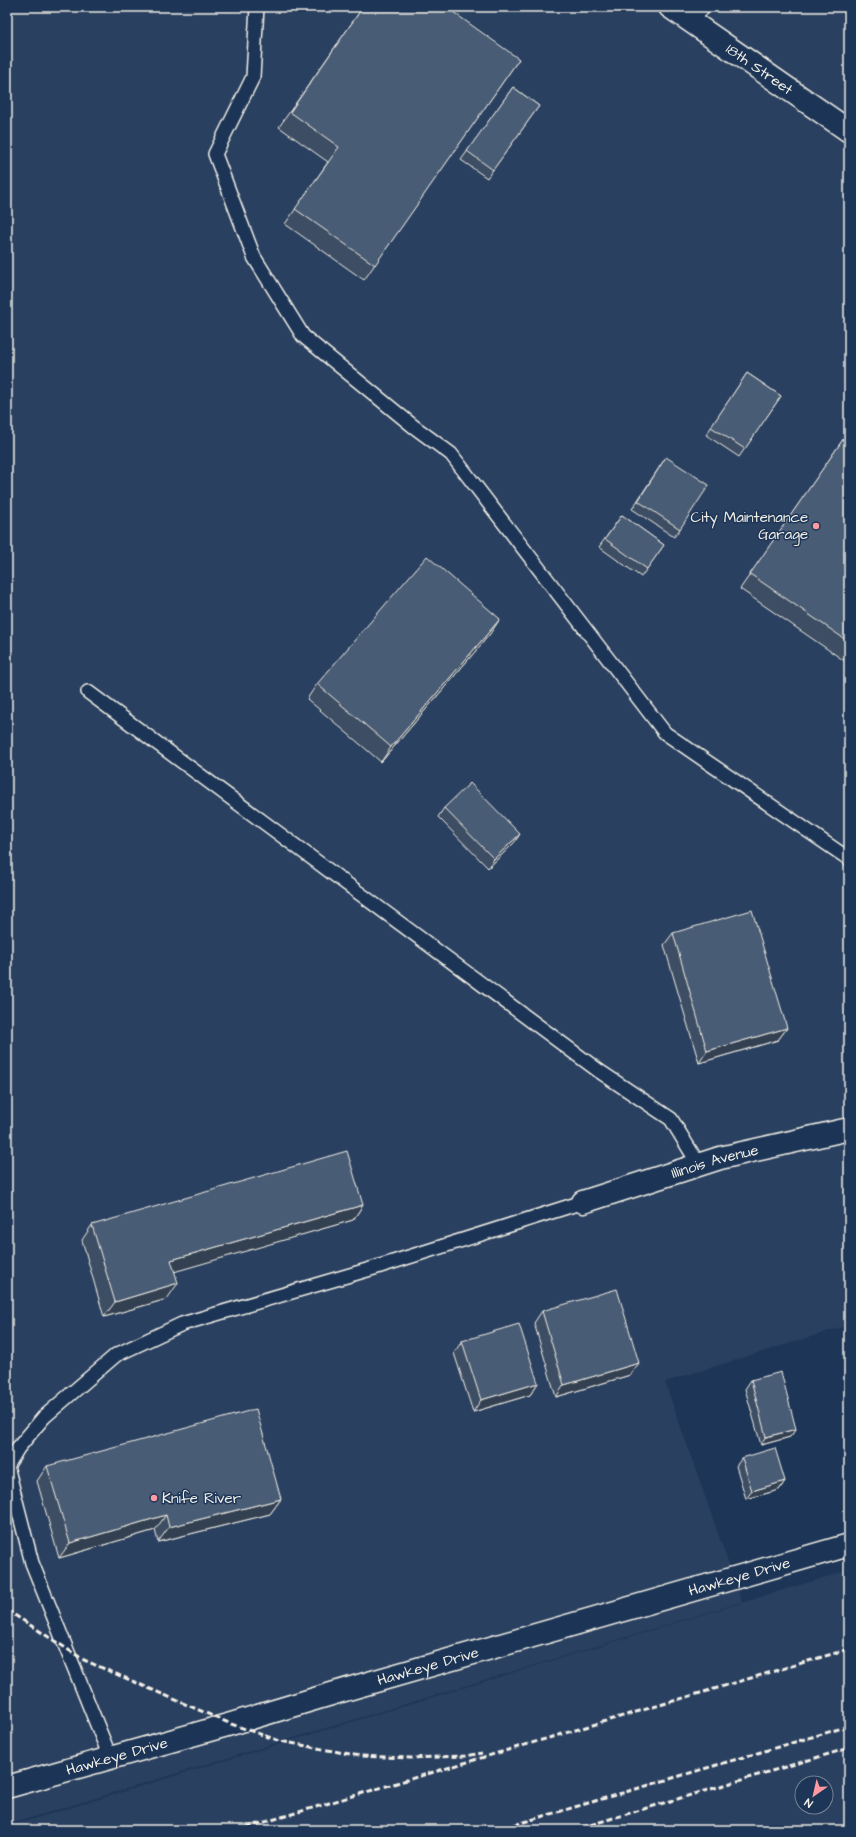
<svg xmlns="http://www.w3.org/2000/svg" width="856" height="1837" font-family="'Architects Daughter',sans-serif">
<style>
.built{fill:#2a4060;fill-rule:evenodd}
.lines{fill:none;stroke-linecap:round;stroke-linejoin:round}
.lane-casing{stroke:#f4f1e8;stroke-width:16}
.street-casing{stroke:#f4f1e8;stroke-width:25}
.secondary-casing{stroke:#f4f1e8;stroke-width:25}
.lane{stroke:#1d3557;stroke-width:13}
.street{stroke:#1d3557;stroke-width:22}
.secondary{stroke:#1d3557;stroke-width:22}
.rail{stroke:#f4f1e8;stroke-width:3;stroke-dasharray:6 3;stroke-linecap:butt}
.wall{fill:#3e4e64;stroke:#f4f1e8}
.shaded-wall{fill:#324051;stroke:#f4f1e8}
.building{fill:#485b74;stroke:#f4f1e8}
.poi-dot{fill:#ff9aa2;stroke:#1d3557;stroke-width:1.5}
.labels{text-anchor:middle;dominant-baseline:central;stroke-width:3;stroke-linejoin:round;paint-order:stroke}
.street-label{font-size:15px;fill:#f4f1e8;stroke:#1d3557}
.poi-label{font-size:15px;fill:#f4f1e8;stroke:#1d3557;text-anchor:end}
</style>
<rect width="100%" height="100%" fill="#1d3557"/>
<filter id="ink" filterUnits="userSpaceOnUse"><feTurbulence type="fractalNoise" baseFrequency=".025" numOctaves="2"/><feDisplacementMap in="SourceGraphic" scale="8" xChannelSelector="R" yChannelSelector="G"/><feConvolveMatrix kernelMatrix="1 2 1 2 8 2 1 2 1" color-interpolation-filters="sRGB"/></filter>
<g filter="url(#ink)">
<g class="built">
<polygon points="7,7 849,7 849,1325 665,1382 742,1602 7,1825"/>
<path d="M849 1570V1830H7V1827ZM802 1783H826V1807H802Z"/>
</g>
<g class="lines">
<g class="lane-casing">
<g id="lane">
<polyline points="257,7 253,77 215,154 254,257 303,336 413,426 451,454 665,733 849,859"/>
<polyline points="692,22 703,7"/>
<polyline points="88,692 599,1071 671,1119 699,1165"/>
<polyline points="110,1757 32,1563 7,1466 18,1448 44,1417 116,1355 182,1324 374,1268 583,1202"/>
</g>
</g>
<g class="street-casing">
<g id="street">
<path id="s1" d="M583 1202 720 1158 849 1129"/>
<path id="s2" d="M7 1787 231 1724 348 1689 849 1545"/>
</g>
</g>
<g class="secondary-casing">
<g id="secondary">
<path id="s3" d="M670 7 849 131"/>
</g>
</g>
<use href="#lane" class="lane"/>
<use href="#street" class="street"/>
<use href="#secondary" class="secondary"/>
<g class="rail">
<polyline points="7,1610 84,1660 231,1724 280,1741 360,1756 410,1758 466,1756 482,1753"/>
<polyline points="238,1830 849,1649"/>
<polyline points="497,1830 849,1726"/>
<polyline points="573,1830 849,1748"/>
</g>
</g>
<g class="wall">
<polygon points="363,7 519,59 364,280 285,224 328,162 279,127"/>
<polygon points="513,87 539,106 487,178 461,160"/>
<polygon points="747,373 781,396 739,457 706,435"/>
<polygon points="844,438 849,442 849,664 740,589"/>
<polygon points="666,457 680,529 674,537 632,509"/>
<polygon points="622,515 664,545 641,577 599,547"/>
<polygon points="490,634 381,762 307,699 317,684"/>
<polygon points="444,808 514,843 488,868 438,817"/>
<polygon points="673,933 787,1028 778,1040 699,1063 664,945"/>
<polygon points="363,1205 353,1220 174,1271 167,1299 104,1317 82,1240 92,1225"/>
<polygon points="542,1311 630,1375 556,1397 534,1323"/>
<polygon points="462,1341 538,1383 530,1395 473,1412 454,1353"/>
<polygon points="751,1380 796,1429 790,1437 761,1445 745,1389"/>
<polygon points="742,1458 785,1481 779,1490 746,1499 736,1466"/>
<polygon points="47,1466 281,1499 270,1514 158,1542 155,1530 59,1558 37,1481"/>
</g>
<g class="shaded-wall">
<polygon points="500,619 490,634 381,762 391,747"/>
<polygon points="520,834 514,843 488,868 494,859"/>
<polygon points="787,1028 778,1040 699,1063 707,1051"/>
<polygon points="363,1205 353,1220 160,1276 171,1260"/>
<polygon points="178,1283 167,1299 104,1317 115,1302"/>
<polygon points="639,1363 630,1375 556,1397 564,1385"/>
<polygon points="538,1383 530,1395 473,1412 481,1400"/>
<polygon points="796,1429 790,1437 761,1445 766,1437"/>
<polygon points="785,1481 779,1490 746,1499 752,1491"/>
<polygon points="281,1499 270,1514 158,1542 169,1527"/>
<polygon points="166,1515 155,1530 59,1558 70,1543"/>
</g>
<g class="building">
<polygon points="363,7 446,7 519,59 375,265 295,209 339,147 290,112"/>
<polygon points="513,87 539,106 493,170 467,151"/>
<polygon points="747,373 781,396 745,449 711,427"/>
<polygon points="844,438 849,442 849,642 750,574"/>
<polygon points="666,457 709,485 680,529 638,501"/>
<polygon points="622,515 664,545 647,569 605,539"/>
<polygon points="427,556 500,619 391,747 317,684"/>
<polygon points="470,783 520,834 494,859 444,808"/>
<polygon points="752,910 787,1028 707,1051 673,933"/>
<polygon points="347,1151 363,1205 171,1260 178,1283 115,1302 92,1225"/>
<polygon points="617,1289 639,1363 564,1385 542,1311"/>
<polygon points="519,1324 538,1383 481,1400 462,1341"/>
<polygon points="781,1372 796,1429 766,1437 751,1380"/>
<polygon points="256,1409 281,1499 169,1527 166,1515 70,1543 47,1466"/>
<polygon points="775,1448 785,1481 752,1491 742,1458"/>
</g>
</g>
<g class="poi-dot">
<circle cx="816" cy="526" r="4"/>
<circle cx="154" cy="1498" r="4"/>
</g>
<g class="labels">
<g class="street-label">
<text stroke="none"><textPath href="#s3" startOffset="109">18th Street</textPath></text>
<text stroke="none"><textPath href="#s1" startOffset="138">Illinois Avenue</textPath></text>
<text stroke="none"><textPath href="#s2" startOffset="762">Hawkeye Drive</textPath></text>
<text stroke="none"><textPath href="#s2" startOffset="438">Hawkeye Drive</textPath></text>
<text stroke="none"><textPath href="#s2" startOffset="114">Hawkeye Drive</textPath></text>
</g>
<g class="poi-label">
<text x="808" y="517">City Maintenance<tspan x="808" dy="17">Garage</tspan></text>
<text x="162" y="1498" text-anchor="start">Knife River</text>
</g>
</g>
<rect width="856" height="1837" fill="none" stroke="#1d3557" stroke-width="24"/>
<rect x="12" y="12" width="832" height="1813" fill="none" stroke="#f4f1e8" stroke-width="1.5" filter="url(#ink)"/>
<g transform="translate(814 1795) rotate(214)"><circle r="19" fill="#1d3557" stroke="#738091"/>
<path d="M0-3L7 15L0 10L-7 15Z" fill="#ff9aa2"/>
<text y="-6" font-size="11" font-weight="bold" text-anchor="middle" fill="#f4f1e8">N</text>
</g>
</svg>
